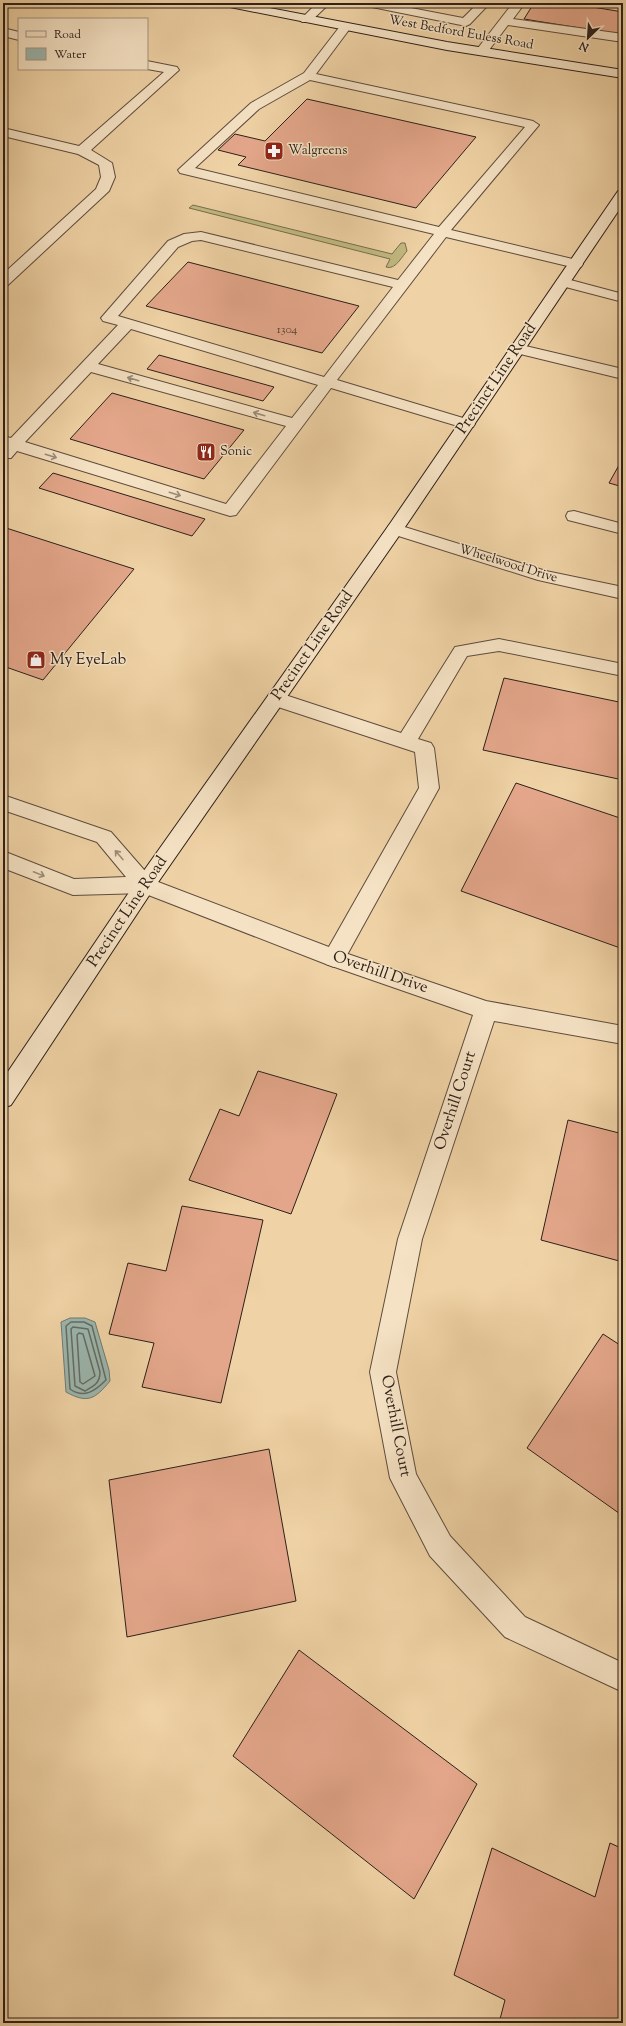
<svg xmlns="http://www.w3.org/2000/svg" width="626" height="2026" font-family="'Sorts Mill Goudy',serif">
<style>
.green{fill:#c1ba81;stroke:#776d4e}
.water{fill:#9bb6ad;stroke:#6f7a72}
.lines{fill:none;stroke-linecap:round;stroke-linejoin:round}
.shore{stroke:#646b64;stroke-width:1.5}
.building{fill:#e3a68a;stroke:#2d201a}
.lane-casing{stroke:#5e4c3d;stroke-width:2}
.street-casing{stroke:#5e4c3d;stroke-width:2}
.secondary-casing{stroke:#2d201a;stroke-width:2}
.lane{fill:#f5e2c4;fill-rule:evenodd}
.street{fill:#f5e2c4;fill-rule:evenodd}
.secondary{fill:#f5e2c4;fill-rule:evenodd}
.oneway{stroke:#9b8b78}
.labels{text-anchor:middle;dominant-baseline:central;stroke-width:3;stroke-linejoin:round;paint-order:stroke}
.far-number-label{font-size:12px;fill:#5a4236}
.far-street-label{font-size:13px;fill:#2d201a;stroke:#f5e2c4}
.far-poi-label{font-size:13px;fill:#2d201a;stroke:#f5e2c4;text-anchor:start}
.street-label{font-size:16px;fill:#2d201a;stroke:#f5e2c4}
.poi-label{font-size:16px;fill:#2d201a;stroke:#f5e2c4;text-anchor:start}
</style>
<rect width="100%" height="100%" fill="#efd2a5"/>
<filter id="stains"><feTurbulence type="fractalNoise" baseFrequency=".005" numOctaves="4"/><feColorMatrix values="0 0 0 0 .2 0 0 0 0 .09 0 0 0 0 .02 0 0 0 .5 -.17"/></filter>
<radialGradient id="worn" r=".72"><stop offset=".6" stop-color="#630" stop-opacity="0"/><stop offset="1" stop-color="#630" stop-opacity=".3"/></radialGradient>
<path class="green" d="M193 205 392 254 401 243H405L407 251C401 258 395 270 386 267L390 259 189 208Z"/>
<path class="water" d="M70 1318H85L95 1322 109 1370 110 1381C95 1399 88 1404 66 1392L61 1322Z"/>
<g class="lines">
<g class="shore">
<path d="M71 1322H84L92 1326 106 1380C95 1391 84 1399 70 1389L66 1326Z"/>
<path d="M73 1327 88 1329 100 1372C100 1383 94 1386 85 1391L75 1386 71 1329Z"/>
<polygon points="79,1333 83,1334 95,1376 83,1384 80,1382 77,1335"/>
</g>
</g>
<g class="building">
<polygon points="534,3 568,3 623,12 623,35 524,19"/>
<polygon points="307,99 476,137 416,208 238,165 246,157 218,150 235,134 265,141"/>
<polygon points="188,262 359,306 322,353 146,306"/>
<polygon points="159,355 274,387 263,401 147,369"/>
<polygon points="112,393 244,430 204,479 70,439"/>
<polygon points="623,458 623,487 609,483"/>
<polygon points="53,473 205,519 192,536 39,488"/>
<polygon points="3,527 134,569 43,680 3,666"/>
<polygon points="504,678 619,702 621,697 623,698 623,780 483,750"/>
<polygon points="516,783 623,819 623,949 461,891"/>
<polygon points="258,1071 337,1094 291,1214 189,1180 220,1109 239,1116"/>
<polygon points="568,1120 623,1134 623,1262 541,1240"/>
<polygon points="182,1206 263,1220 221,1403 142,1387 154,1343 109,1334 128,1263 166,1271"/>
<polygon points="603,1334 623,1347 623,1516 527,1448"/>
<polygon points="269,1449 296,1601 127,1637 109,1480"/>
<polygon points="299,1650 477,1784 414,1899 233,1756"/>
<polygon points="610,1843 623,1849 623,2023 499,2023 505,2000 454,1975 492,1848 595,1897"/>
</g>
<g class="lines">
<g class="lane-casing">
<g id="lane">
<polygon points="317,3 330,3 310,22 302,22 300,20"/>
<polygon points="361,3 385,3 463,18 478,3 490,3 470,24 466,26 367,6"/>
<polygon points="513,3 525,3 513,19 623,34 623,42 508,25 486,54 478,54 476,51 478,48"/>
<path d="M345 23 351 27 316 74 533 121 539 125 451 230 581 261 583 264 581 267 576 268 446 237 337 380 473 421 475 424 473 427H461L331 388 236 515 230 516 17 451 11 458H3V436L11 438 118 325 103 321 101 318 168 241 184 234 201 232 398 280 434 234 180 173 178 170 251 103 304 73 341 25ZM310 80 525 127 439 227 195 168 259 109ZM201 240 393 287 324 377 118 316 178 247 192 241ZM131 329 318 385 292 418 98 364ZM91 372 286 426 226 504 25 442Z"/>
<polygon points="3,28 19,32 19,40 3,36"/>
<polygon points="147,61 177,67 179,70 91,150 112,163 115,177 109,191 8,285 3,286 3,274 96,189 101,177 99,165 78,154 3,136 3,128 79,146 164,72 147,69"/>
<polygon points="563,278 623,294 623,302 558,285 556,282 558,279"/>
<polygon points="517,344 623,369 623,379 512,352 509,349 512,346"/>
<polygon points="574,511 623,524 623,534 568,520 566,516 568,512"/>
<polygon points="499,639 623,664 623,676 499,651 467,656 418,739 431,743 434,748 439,788 342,964 334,967 326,964 323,958 326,952 419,788 415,752 269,704 267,699 269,694 276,692 401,733 455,647"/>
<polygon points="3,795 111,832 152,879 155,885 152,891 145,893 73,895 3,868 3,851 74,879 126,877 97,842 3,810"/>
</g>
</g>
<g class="street-casing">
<g id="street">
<polygon points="395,524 546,571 623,587 623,599 538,580 389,533 387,529 389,525"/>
<polygon points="145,877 342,952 486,1001 623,1026 623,1044 494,1021 422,1239 396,1372 416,1474 450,1536 525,1617 623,1663 623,1692 505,1637 430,1556 390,1478 370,1372 398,1239 473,1015 326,964 138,891 135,885 138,879"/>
</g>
</g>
<g class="secondary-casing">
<g id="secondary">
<polygon points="219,3 243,3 447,42 623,70 623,78 447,50 225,6"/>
<polygon points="623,190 623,204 401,533 152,891 11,1105 3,1108 3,1079 138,879 389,525 618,191"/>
</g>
</g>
<use href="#lane" class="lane"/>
<use href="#street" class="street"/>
<use href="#secondary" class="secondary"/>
</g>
<defs><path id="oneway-shaft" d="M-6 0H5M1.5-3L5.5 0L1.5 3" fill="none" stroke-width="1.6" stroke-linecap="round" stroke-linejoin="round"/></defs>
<g class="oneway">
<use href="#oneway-shaft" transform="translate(133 379) rotate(-164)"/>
<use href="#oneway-shaft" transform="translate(259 414) rotate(-164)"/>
<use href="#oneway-shaft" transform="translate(51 456) rotate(17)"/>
<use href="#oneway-shaft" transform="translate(175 494) rotate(17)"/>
<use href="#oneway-shaft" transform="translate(119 855) rotate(-131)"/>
<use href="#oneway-shaft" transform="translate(39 874) rotate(22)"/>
</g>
<defs>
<g id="pharmacy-square" transform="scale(1)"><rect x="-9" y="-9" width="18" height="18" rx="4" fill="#8f2418" stroke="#f5e2c4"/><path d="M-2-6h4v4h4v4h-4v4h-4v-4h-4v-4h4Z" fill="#fff"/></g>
<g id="restaurant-square" transform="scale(1)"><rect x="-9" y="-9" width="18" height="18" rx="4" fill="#8f2418" stroke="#f5e2c4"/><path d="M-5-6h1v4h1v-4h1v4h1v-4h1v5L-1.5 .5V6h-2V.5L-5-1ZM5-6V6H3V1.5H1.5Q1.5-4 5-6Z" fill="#fff"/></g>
<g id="shop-square" transform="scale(1)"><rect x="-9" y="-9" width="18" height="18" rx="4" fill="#8f2418" stroke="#f5e2c4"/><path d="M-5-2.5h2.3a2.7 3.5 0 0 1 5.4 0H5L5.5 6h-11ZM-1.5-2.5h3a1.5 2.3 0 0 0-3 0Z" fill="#fff"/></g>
</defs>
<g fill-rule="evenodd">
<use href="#pharmacy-square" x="274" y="151"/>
<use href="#restaurant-square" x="206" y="452"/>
<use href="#shop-square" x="36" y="660"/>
</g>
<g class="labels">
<g class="far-number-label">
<text x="287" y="330">1304</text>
</g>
<g class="far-street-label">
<text transform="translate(461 33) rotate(10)">West Bedford Euless Road</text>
<text transform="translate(508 564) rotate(17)">Wheelwood Drive</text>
</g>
<g class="far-poi-label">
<text x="288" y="151">Walgreens</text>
<text x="220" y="452">Sonic</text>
</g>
<g class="street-label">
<text transform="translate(497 379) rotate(-56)">Precinct Line Road</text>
<text transform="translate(313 646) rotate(-55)">Precinct Line Road</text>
<text transform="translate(128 912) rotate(-56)">Precinct Line Road</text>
<text transform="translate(380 973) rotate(19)">Overhill Drive</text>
<text transform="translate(456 1101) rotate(-72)">Overhill Court</text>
<text transform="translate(395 1426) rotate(79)">Overhill Court</text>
</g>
<g class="poi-label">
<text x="50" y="660">My EyeLab</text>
</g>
</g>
<rect width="626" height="2026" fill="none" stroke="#efd2a5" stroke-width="16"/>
<rect x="4" y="4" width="618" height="2018" fill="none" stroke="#2d201a" stroke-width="2"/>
<rect x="8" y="8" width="610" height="2010" fill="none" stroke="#2d201a"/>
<rect x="18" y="18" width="130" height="52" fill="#f5e2c4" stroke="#a59480"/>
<rect x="26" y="31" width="20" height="6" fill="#f5e2c4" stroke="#a59480"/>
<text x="54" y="38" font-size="12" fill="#2d201a">Road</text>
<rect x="26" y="48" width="20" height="12" fill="#9bb6ad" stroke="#a59480"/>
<text x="54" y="58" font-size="12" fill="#2d201a">Water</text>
<g transform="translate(588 38) rotate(205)" stroke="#f5e2c4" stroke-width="3" paint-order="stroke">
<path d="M0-3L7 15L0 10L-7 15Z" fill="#2d201a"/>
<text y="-6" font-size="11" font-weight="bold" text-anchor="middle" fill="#2d201a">N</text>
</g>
<rect width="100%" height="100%" filter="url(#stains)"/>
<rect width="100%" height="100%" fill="url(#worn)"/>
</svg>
